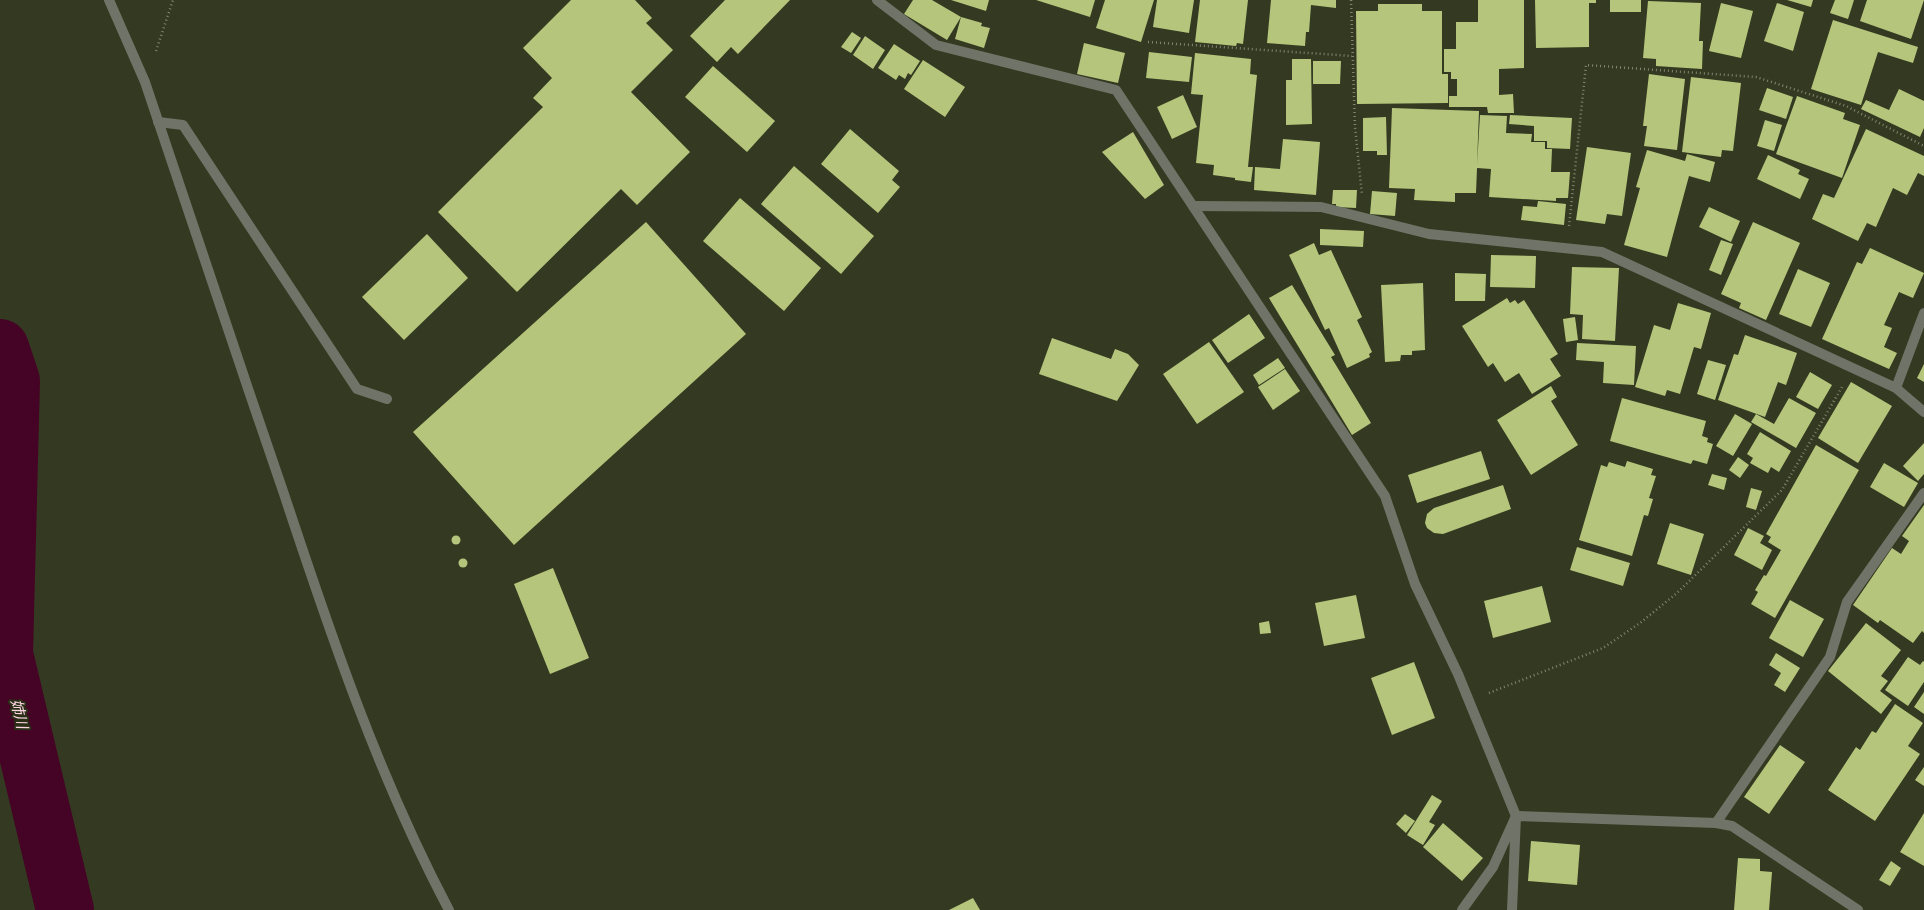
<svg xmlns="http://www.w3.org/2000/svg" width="1924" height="910" font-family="'DM Sans','Noto Sans JP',sans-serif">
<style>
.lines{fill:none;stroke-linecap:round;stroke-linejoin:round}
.river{stroke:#450425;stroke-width:58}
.building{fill:#b5c67c}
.path{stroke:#818671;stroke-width:2.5;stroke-dasharray:1 3;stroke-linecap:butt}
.service{stroke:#707367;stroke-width:10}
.minor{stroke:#707367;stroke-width:10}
.labels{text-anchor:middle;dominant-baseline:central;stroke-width:4;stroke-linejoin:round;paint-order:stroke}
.water-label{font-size:15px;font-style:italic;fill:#fed3e2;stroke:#2a3017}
</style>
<rect width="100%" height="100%" fill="#343a21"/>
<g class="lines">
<polyline class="river" points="0,348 11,381 4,654 65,910"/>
</g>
<g class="building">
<polygon points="571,0 635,0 652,18 646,23 673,50 631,92 690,152 637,205 621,189 517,292 438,212 543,107 533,98 552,78 523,48"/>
<polygon points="725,0 790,0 738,54 731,47 717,62 690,36"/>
<polygon points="913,0 932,0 961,17 947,40 904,14"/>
<polygon points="951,0 989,0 986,11"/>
<polygon points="1036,0 1095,0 1090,17"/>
<polygon points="1105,0 1154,0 1141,42 1096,28"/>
<polygon points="1157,0 1194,0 1189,33 1153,27"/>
<polygon points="1200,0 1248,0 1243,44 1237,43 1236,46 1195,42"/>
<polygon points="1271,0 1336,0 1336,8 1311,5 1309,32 1306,32 1305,46 1267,43"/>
<polygon points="1478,0 1524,0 1524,68 1499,69 1499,95 1513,94 1514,113 1488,113 1487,107 1449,107 1449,96 1457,96 1457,79 1451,79 1451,72 1444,72 1444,49 1456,49 1456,22 1478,22"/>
<polygon points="1535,0 1596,0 1596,3 1589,3 1589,47 1536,48"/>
<rect x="1610" y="0" width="31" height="12"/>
<polygon points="1787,0 1813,0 1811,7"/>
<polygon points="1835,0 1854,0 1848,19 1830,13"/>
<polygon points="1867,0 1924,0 1911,39 1860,21"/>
<polygon points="1648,1 1701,3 1699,41 1703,41 1702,69 1656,66 1656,59 1643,58"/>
<polygon points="1721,3 1753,11 1741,58 1709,51"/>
<polygon points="1777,3 1804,12 1793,51 1764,41"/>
<polygon points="1378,4 1422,4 1422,11 1442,11 1442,74 1448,74 1448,103 1357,104 1356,11 1378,11"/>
<polygon points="961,17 982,23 981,26 990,28 984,48 955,39"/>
<polygon points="1833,20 1918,47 1913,63 1878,52 1861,105 1811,89"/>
<polygon points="852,32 861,38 851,53 841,47"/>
<polygon points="865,36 885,50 873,69 853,55"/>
<polygon points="1084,43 1125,53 1118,83 1077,74"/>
<polygon points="894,44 920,61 911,75 908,73 905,79 899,75 896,80 878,68"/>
<polygon points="1149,52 1192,57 1189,82 1146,78"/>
<polygon points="1195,53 1251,59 1250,74 1257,75 1248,167 1253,167 1251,182 1235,180 1235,178 1213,175 1214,165 1196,163 1203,95 1191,94"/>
<polygon points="1292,59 1311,59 1312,124 1286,125 1286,80 1292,80"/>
<polygon points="923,60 965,87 945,117 904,89"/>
<polygon points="1313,61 1341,61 1340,84 1313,84"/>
<polygon points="713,66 775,121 747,152 685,97"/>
<polygon points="1649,74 1685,79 1677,150 1644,146 1647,126 1643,126"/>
<polygon points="1691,77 1741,83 1733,151 1722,150 1721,157 1682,152"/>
<polygon points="1767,88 1793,97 1786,119 1759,110"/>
<polygon points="1899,89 1924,101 1924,128 1920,137 1861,109 1866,100 1889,110"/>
<polygon points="1183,95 1197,127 1172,139 1157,107"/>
<polygon points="1797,96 1845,113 1843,119 1860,125 1842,178 1776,154"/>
<polygon points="1392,108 1479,111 1477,165 1480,115 1507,116 1506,133 1532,134 1531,142 1545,142 1545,149 1552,149 1551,172 1570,172 1568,198 1556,198 1556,201 1489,197 1491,169 1477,168 1476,193 1455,193 1455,202 1414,200 1415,189 1389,188"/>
<polygon points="1510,115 1572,118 1570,149 1547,148 1547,141 1534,141 1534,126 1509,124"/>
<polygon points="1386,117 1387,155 1377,155 1377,151 1363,151 1363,118"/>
<polygon points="1765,120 1782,125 1774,151 1757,146"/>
<polygon points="850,129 899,171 892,180 900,187 878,213 821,164"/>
<polygon points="1866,129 1924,156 1924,176 1918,173 1907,195 1893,188 1876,227 1867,223 1858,241 1812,219 1823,194 1834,198"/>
<polygon points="1133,132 1164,185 1145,199 1102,152"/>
<polygon points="1283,139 1320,142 1316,195 1254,190 1255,167 1280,169"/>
<polygon points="1587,147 1631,153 1622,216 1607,214 1605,224 1576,220"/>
<polygon points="1647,150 1685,161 1687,154 1715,162 1710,182 1689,176 1667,257 1624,245 1640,188 1636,187"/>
<polygon points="1768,155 1800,170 1798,174 1809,179 1800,199 1757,179"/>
<polygon points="794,166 874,236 841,274 761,204"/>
<polygon points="1333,190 1357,190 1356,208 1336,207 1336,204 1332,204"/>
<polygon points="1372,191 1397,193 1395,216 1370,214"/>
<polygon points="740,198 821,268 784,311 703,241"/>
<polygon points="1538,201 1566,204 1564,225 1521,220 1523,206 1537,207"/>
<polygon points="1709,207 1740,221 1731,242 1699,227"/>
<polygon points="646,222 746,334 514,545 413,432"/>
<polygon points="1753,222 1800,243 1766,320 1739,308 1741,303 1721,294"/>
<polygon points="1320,229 1364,231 1363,247 1320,245"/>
<polygon points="427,234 468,278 404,340 362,297"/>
<polygon points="1721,240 1733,244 1721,275 1709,270"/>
<polygon points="1314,243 1319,255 1331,250 1362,317 1357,320 1372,352 1369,354 1370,357 1347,368 1329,328 1325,330 1289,255"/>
<polygon points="1870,248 1924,273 1913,298 1899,292 1884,325 1892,328 1884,347 1897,353 1889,369 1822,339 1857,262 1862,264"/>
<polygon points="1491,255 1536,256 1535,288 1490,287"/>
<polygon points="1572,267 1619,268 1615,341 1582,339 1583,315 1570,314"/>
<polygon points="1798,269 1830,283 1811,327 1779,314"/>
<polygon points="1455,273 1486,274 1485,301 1455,301"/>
<polygon points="1423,283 1425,350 1412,351 1412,355 1401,355 1400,361 1385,362 1381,285"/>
<polygon points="1292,285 1335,355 1331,357 1371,423 1352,435 1269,298"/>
<polygon points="1507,298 1510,303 1515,300 1518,304 1524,300 1558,354 1550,359 1561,376 1532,394 1519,373 1505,382 1493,363 1488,367 1462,326"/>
<polygon points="1678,303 1711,313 1701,349 1694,347 1680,394 1667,390 1665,396 1635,387 1654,325 1670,330"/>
<polygon points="1249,314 1265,338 1228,363 1212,340"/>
<polygon points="1575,317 1578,340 1566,342 1563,319"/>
<polygon points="1745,335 1797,353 1786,385 1778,382 1765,417 1718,400 1734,354 1738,355"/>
<polygon points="1052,338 1111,359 1115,349 1128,354 1139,365 1117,401 1039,374"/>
<polygon points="1209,342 1244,392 1197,424 1163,374"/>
<polygon points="1577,343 1636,346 1634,385 1603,383 1604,362 1576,360"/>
<polygon points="1278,358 1285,368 1259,385 1253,375"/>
<polygon points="1708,360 1726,365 1715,400 1697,394"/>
<polygon points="1924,364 1924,382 1917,378"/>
<polygon points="1285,369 1300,391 1273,410 1258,387"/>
<polygon points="1810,372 1832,385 1818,409 1796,397"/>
<polygon points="1851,382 1892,406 1858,463 1818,438"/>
<polygon points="1551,386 1557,397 1551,401 1578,445 1531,475 1497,420"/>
<polygon points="1622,398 1706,421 1702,436 1708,438 1707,442 1713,444 1707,464 1693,460 1691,464 1610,441"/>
<polygon points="1789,398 1816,413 1796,448 1751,422 1756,414 1774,424"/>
<polygon points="1735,414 1752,424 1733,456 1716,446"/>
<polygon points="1760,432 1791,451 1779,472 1771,467 1768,473 1750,463 1753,458 1747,454"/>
<polygon points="1924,443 1924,474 1918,481 1903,466"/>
<polygon points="1816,445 1859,470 1775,618 1751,604 1758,592 1755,590 1764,575 1766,576 1781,550 1768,542 1771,537 1766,534"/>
<polygon points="1481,451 1490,479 1417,503 1408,475"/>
<polygon points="1738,457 1749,465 1740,478 1729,470"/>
<polygon points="1627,461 1653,469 1651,475 1656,476 1649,498 1653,499 1648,516 1644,515 1632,556 1579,540 1601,465 1607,467 1609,462 1625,467"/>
<polygon points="1884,463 1918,483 1904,507 1870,487"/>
<polygon points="1712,474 1727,478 1724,490 1708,485"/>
<polygon points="1503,485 1511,509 1443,534 1434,533 1427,528 1425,523 1427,514 1434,508"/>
<polygon points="1751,488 1762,491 1756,510 1746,507"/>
<polygon points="1924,505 1924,633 1922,631 1913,643 1880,620 1878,623 1853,605 1892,548 1901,554 1909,541 1902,536"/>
<polygon points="1670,523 1704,534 1691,575 1657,564"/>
<polygon points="1748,528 1764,536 1760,543 1772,550 1762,570 1734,555"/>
<circle cx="456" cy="540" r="4.5"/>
<polygon points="1577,547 1630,563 1623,586 1570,570"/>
<circle cx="463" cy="563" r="4.5"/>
<polygon points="553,568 589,658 550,674 514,584"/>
<polygon points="1542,586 1551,622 1493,638 1484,601"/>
<polygon points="1356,595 1365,638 1324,646 1315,603"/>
<polygon points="1790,600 1824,619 1803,657 1769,638"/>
<polygon points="1269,621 1271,633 1260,634 1259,623"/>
<polygon points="1866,623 1901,650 1881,676 1888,681 1880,691 1892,700 1881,714 1828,671"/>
<polygon points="1776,653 1800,668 1785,692 1774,685 1781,673 1769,665"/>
<polygon points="1908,657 1920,665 1923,661 1924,662 1924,682 1908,706 1885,690"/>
<polygon points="1414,662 1435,718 1392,735 1371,678"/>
<polygon points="1924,692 1924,714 1914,707"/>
<polygon points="1895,704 1923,723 1908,746 1920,754 1875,821 1828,790 1856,747 1860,750 1872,731 1876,733"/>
<polygon points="1780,745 1805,762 1769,814 1744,797"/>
<polygon points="1924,767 1924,786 1915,780"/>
<polygon points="1432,795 1442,801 1429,822 1435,825 1423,845 1407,835"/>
<polygon points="1924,813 1924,866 1900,852"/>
<polygon points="1405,814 1415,821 1406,833 1396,824"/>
<polygon points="1443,823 1483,858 1462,881 1423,847"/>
<polygon points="1531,841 1580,845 1577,885 1528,881"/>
<polygon points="1738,858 1760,859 1760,871 1772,872 1769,910 1734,910"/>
<polygon points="1891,861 1901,868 1890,886 1879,880"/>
<polygon points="973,898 980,910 949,910"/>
</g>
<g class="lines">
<g class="path">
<polyline points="1351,0 1355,127 1362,195"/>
<polyline points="1148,42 1352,56"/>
<polyline points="156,51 173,0"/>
<polyline points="1569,226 1586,65 1756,77 1846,106 1924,146"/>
<polyline points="1489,693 1603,648 1640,623 1677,593 1782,490 1842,387"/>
</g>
<polyline class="service" points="158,122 183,125 357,389 387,399"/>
<g class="minor">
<path d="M109 0 145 82C191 220 237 357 284 494 331 636 379 778 449 910"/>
<polyline points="877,0 936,45 1116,90 1385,496 1415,584 1458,674 1516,816 1512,910"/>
<polyline points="1193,206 1321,207 1429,234 1602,252 1896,388 1924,313"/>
<polyline points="1896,388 1924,412"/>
<polyline points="1716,823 1830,657 1847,602 1924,493"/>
<polyline points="1462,910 1493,867 1516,816 1716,823 1732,826 1858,910"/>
</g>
</g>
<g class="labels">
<g class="water-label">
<text transform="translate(19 714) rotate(77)">姉川</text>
</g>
</g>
</svg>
